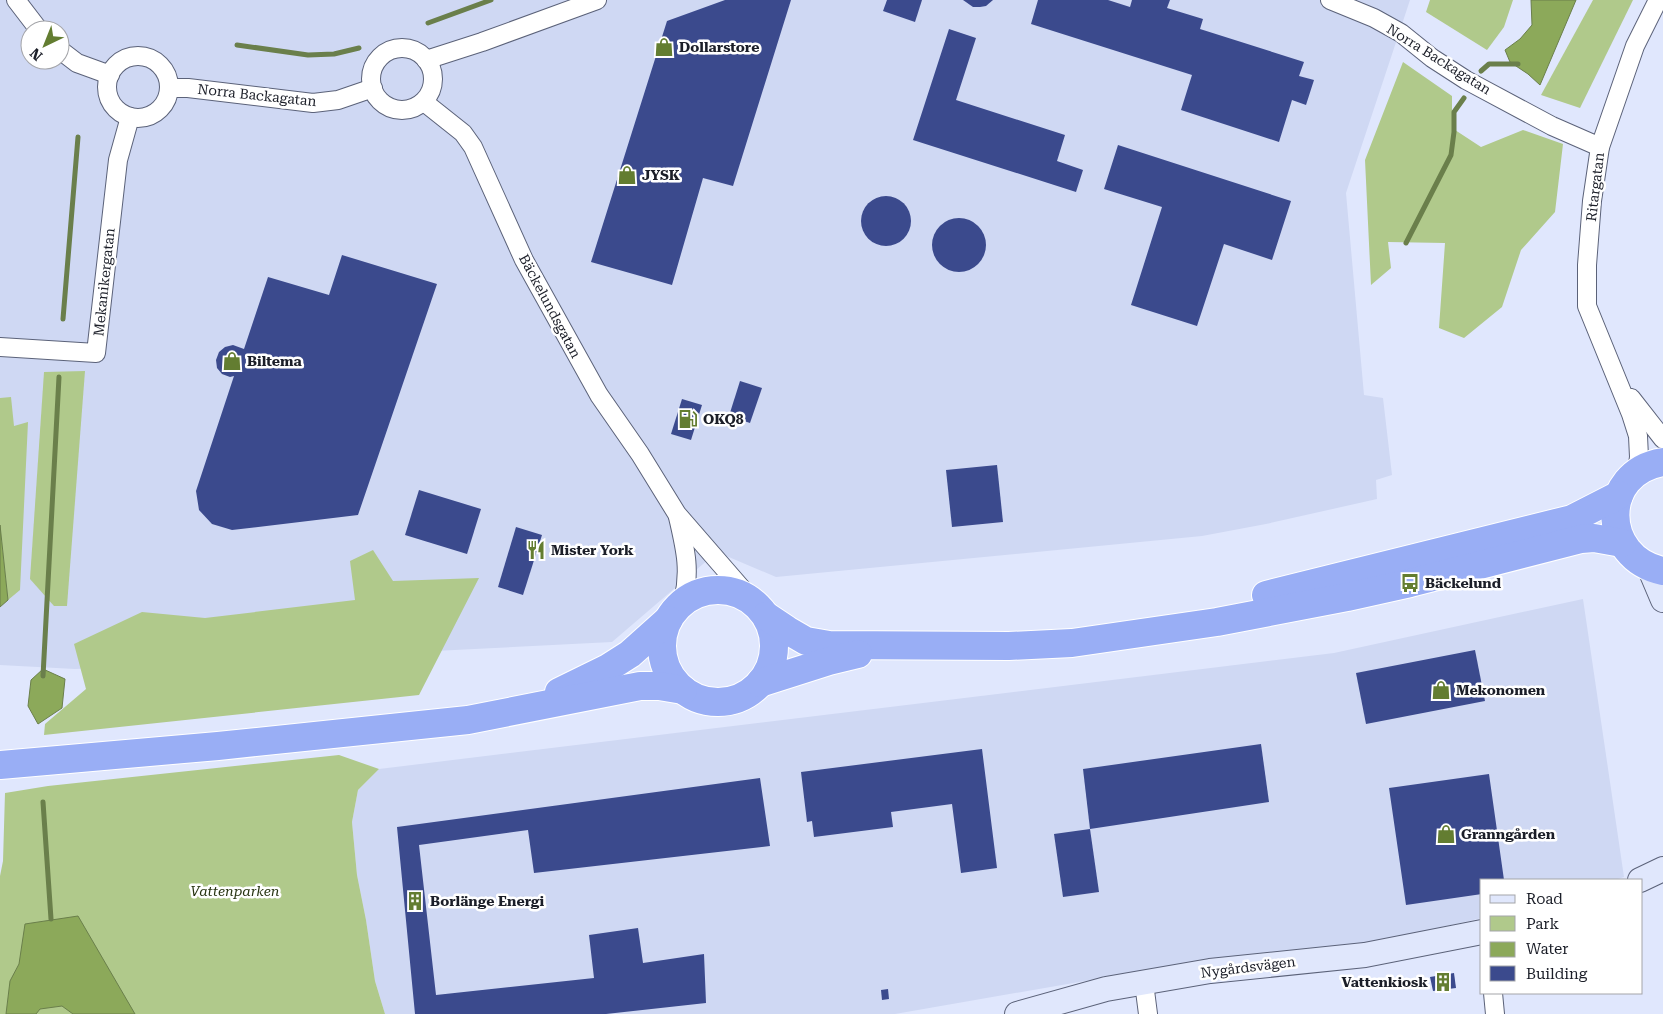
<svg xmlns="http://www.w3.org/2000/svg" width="1663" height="1014" font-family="'Roboto Serif',serif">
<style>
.built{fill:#cfd8f3;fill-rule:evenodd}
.green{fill:#b0c98b}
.water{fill:#8ca95a;stroke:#6a7f4b}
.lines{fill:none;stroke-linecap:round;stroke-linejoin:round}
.stream{stroke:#6a7f4b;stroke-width:5}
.building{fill:#3b4a8d}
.street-casing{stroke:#5b6279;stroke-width:20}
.secondary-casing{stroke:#5b6279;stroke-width:26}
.highway-casing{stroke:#fff;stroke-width:30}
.street{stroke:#fff;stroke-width:18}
.secondary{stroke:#e0e7fc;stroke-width:24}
.highway{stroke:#99aef5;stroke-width:28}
.labels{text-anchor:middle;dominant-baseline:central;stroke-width:5;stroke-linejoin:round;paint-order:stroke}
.poi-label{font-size:14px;font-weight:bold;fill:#1b1e28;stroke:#fff;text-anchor:start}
.street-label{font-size:14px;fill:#1b1e28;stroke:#fff}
.park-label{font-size:14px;font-style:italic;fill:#273311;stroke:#fff}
</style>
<rect width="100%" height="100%" fill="#e0e7fd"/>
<g class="built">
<path d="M0 0H1410L1346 193 1364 395 1383 398 1392 475 1376 480 1377 499 1266 524 1202 536 776 577 717 552 612 642 75 669 0 665ZM30 30H60V60H30Z"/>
<polygon points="1583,599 1624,877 1615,880 1482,880 1482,918 1376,942 1125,974 895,1014 385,1014 375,981 366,920 357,875 352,822 358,790 379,769 1334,653"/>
</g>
<g class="green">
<polygon points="1430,0 1513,0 1504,27 1487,50 1426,12"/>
<polygon points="1593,0 1633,0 1580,108 1541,95"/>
<polygon points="1403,62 1452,96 1452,128 1481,147 1523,130 1563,144 1555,212 1521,250 1502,307 1464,338 1439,328 1445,243 1388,242 1391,268 1371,285 1365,160"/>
<polygon points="85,371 67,606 54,606 30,579 44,372"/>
<polygon points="11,397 14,426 28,422 20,590 8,600 0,525 0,398"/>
<polygon points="373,550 393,581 479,578 419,695 44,735 45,724 86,689 74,644 142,612 205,618 355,600 350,561"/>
<polygon points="339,755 379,769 358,790 352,822 357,875 366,920 375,981 385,1014 0,1014 0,876 3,861 5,793 48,786"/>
</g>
<g class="water">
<polygon points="1531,0 1576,0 1540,85 1528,74 1510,62 1505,50 1520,39 1532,25"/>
<polygon points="0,525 8,600 0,607"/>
<polygon points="43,669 65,679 62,708 38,724 28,706 31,680"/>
<polygon points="78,916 135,1014 73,1014 62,1006 40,1009 36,1014 6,1014 10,981 19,964 25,924"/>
</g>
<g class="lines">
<g class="stream">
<polyline points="428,23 491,0"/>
<polyline points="237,45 308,55 334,54 359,48"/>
<polyline points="1481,71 1489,64 1518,64"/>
<polyline points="1406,243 1451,155 1454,132 1454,112 1464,98"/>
<polyline points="63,319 78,137"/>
<polyline points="43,676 59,377"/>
<polyline points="43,802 51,919"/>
</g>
</g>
<g class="building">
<polygon points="725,0 791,0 733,186 703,178 672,285 591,262 667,21"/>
<polygon points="887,0 922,0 915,22 883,11"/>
<polygon points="963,0 993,0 986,6 980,7 973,7"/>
<polygon points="1038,0 1108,0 1130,7 1132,0 1170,0 1167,8 1203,19 1200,29 1304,62 1299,76 1314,80 1306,105 1292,100 1279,142 1181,110 1192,75 1031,24"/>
<polygon points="949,29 976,38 956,100 1065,135 1057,161 1083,170 1076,192 913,140"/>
<polygon points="1118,145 1291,201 1272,260 1224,244 1197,326 1131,305 1162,207 1104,189"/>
<circle cx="886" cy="221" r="25"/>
<circle cx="959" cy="245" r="27"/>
<polygon points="342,255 437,284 358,515 232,530 212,524 199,510 196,491 234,376 230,377 222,374 217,368 216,360 219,352 225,347 233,345 244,349 268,277 329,295"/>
<polygon points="740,381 762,388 750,423 729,416"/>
<polygon points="682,399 702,405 691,440 671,434"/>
<polygon points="997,465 1003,522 952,527 946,470"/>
<polygon points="419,490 481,509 467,554 405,535"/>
<polygon points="516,527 542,535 523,595 498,587"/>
<polygon points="1475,650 1485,701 1366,724 1356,673"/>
<polygon points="1261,744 1269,802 1090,829 1083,769"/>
<polygon points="982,749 997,868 961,873 952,804 891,812 893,827 814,837 812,821 807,822 801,772"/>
<polygon points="1489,774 1504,880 1482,880 1482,894 1406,905 1389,788"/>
<polygon points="760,778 770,846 534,873 528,830 419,845 436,995 594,978 589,935 638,928 643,963 704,954 706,1003 606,1014 415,1014 397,827"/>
<polygon points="1090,829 1099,892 1063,897 1054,834"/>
<polygon points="1454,973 1456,988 1433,991 1430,977"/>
<polygon points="888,989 889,999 882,1000 881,990"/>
</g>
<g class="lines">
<g class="street-casing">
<g id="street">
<polyline points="16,0 39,30"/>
<polyline points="1330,0 1374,18 1401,33 1432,58 1466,80 1552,126 1600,147"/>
<circle cx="402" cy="79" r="31"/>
<polyline points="60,50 77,63 110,75"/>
<circle cx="138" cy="87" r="31"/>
<polyline points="426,60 482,42 597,0"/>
<polyline points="169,88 188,88 313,103 338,100 373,88"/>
<polyline points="424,102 463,133 473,147 524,260 599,395 640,454 677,514 756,605"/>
<polyline points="0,347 96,353 118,160 130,117"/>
<polyline points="1631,398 1663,439"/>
<polyline points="1637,472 1639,457 1638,436 1631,414 1587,306 1587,265 1592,201 1600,147 1635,46 1658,0"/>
<path d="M678 517C685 548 691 570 683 601"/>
<polyline points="1144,983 1148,1014"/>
<polyline points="1493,993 1495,1014"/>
</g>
</g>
<g class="secondary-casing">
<g id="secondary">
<polyline points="1649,567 1663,600"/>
<polyline points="1640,880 1663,869"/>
<polyline points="1017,1014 1106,989 1210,971 1365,955 1482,932"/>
</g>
</g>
<g class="highway-casing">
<g id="highway">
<path d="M1663 462C1599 472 1600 558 1663 571"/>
<circle cx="718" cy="646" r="56"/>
<polyline points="1266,595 1572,519 1619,495"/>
<polyline points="766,616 787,630 806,641 829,645 1009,646 1072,643 1217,622 1347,597 1410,583 1581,539 1594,538 1622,543"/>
<polyline points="760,683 829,661 858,654"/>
<polyline points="559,692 608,668 630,654 668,620"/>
<polyline points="0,765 218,746 468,720 640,686 659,686 683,690"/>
</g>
</g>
<use href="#street" class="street"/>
<use href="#secondary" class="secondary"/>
<use href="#highway" class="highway"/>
</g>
<defs>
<g id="shop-bare" transform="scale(1.5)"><path d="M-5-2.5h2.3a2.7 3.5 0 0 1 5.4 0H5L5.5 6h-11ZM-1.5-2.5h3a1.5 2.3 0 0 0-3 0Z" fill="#637d31" stroke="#fff" stroke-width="2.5" paint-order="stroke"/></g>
<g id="fuel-bare" transform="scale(1.5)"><path d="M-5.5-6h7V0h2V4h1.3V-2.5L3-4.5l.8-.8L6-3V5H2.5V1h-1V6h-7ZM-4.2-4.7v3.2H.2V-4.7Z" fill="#637d31" stroke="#fff" stroke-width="2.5" paint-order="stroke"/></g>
<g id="restaurant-bare" transform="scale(1.5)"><path d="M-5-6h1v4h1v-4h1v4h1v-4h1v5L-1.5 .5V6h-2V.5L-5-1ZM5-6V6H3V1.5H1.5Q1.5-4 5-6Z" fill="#637d31" stroke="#fff" stroke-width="2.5" paint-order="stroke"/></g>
<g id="bus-bare" transform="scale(1.5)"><path d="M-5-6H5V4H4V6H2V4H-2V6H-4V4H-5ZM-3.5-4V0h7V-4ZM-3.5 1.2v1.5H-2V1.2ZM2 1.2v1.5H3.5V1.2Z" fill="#637d31" stroke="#fff" stroke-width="2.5" paint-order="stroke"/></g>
<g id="building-bare" transform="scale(1.5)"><path d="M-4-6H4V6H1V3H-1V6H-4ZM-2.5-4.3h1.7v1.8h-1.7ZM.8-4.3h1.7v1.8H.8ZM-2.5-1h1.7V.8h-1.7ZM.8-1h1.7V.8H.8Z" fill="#637d31" stroke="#fff" stroke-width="2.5" paint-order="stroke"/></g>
</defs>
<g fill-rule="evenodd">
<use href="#shop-bare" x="664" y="47"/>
<use href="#shop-bare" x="627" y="175"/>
<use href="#shop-bare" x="232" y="361"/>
<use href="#fuel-bare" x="688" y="419"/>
<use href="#restaurant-bare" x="536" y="550"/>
<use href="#bus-bare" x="1410" y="583"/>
<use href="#shop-bare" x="1441" y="690"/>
<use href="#shop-bare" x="1446" y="834"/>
<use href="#building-bare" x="415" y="901"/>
<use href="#building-bare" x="1443" y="982"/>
</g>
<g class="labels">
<g class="poi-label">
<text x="679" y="47">Dollarstore</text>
<text x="642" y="175">JYSK</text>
<text x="247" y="361">Biltema</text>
<text x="703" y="419">OKQ8</text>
<text x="551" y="550">Mister York</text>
<text x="1425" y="583">Bäckelund</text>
<text x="1456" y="690">Mekonomen</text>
<text x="1461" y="834">Granngården</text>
<text x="430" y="901">Borlänge Energi</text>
<text x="1428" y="982" text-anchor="end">Vattenkiosk</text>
</g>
<g class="street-label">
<text transform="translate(1439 59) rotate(32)">Norra Backagatan</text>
<text transform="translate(257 95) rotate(6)">Norra Backagatan</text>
<text transform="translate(1595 187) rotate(-83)">Ritargatan</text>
<text transform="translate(104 282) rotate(-84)">Mekanikergatan</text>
<text transform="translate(550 306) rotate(62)">Bäckelundsgatan</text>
<text transform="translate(1248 967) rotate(-7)">Nygårdsvägen</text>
</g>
<g class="park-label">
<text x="235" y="891">Vattenparken</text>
</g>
</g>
<rect x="1480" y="879" width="162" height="115" fill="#ffffff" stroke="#a4a5a9"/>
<rect x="1490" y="895" width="25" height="8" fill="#e0e7fc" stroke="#a4a5a9"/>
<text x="1526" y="904" font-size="15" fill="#1b1e28">Road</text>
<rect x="1490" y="916" width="25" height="15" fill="#b0c98b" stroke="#a4a5a9"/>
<text x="1526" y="929" font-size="15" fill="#1b1e28">Park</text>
<rect x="1490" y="942" width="25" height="15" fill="#8ca95a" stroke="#a4a5a9"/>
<text x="1526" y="954" font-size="15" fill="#1b1e28">Water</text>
<rect x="1490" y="966" width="25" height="15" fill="#3b4a8d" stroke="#a4a5a9"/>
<text x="1526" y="979" font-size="15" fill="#1b1e28">Building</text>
<g transform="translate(45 45) rotate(223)"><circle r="24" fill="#ffffff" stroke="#a4a5a9"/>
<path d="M0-4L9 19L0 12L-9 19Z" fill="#637d31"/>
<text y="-8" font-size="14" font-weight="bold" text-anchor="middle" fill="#1b1e28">N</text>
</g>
</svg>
